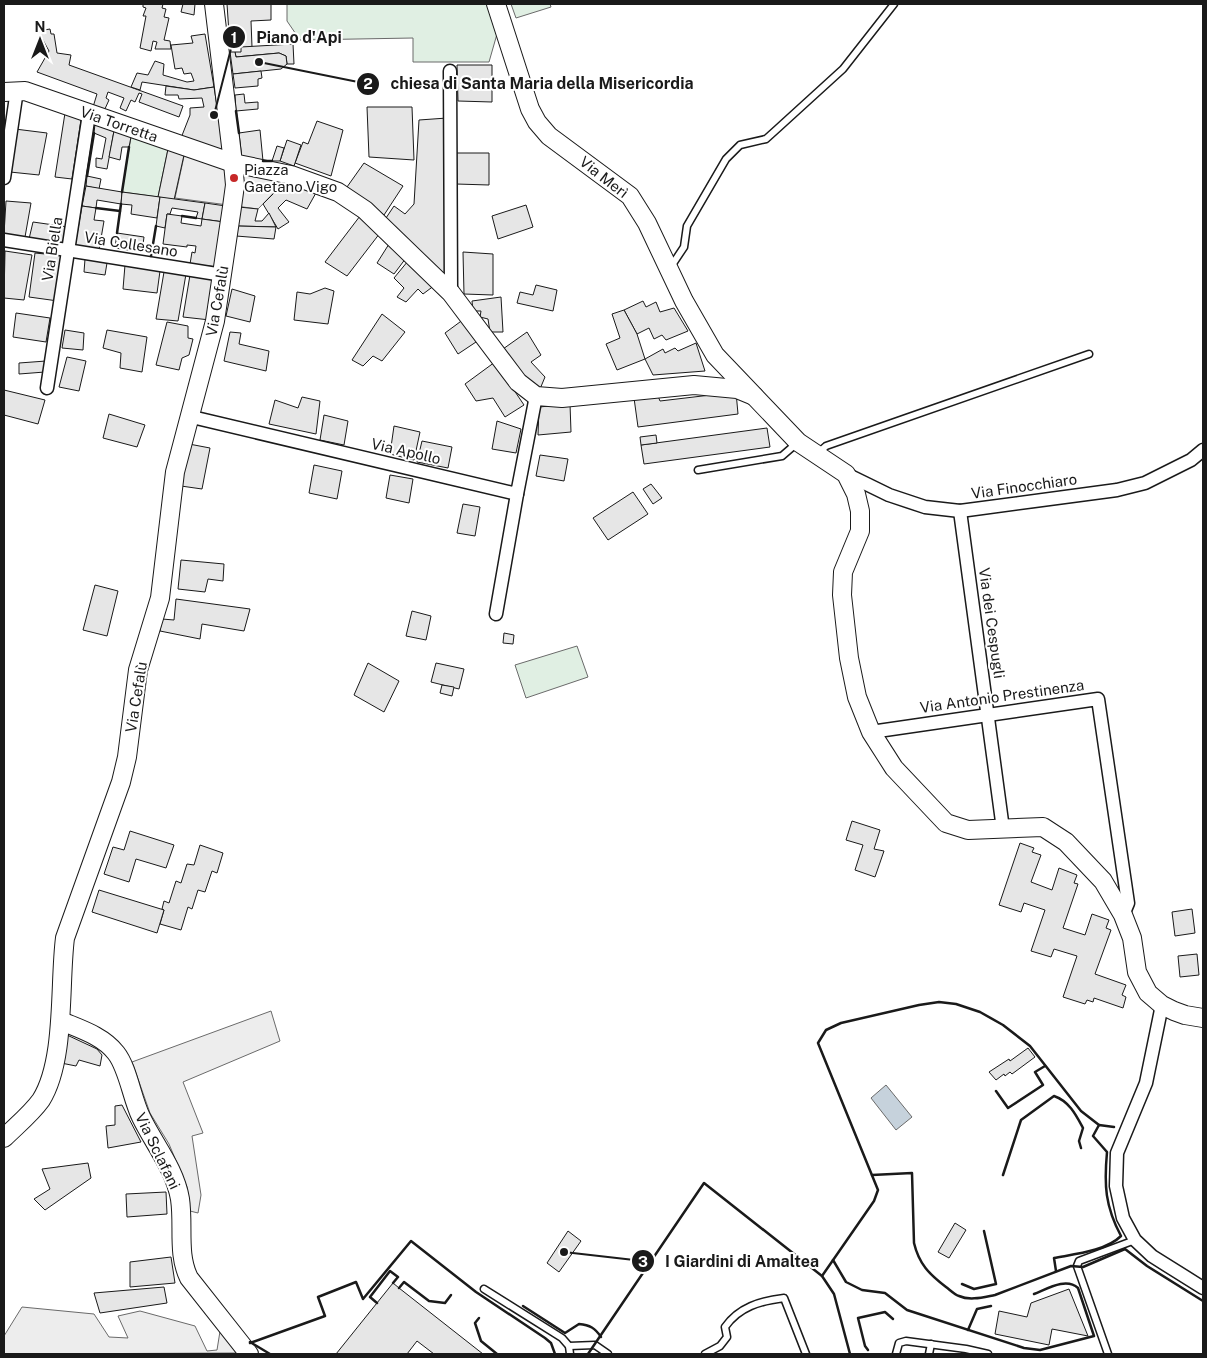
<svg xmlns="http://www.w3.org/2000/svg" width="1207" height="1358" font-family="'Public Sans',sans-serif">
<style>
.green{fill:#e0efe3;stroke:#6a6a6a}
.parking{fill:#ededed;stroke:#6a6a6a}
.water{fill:#c6d2dc;stroke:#6a6a6a}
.building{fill:#e6e6e6;stroke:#1a1a1a}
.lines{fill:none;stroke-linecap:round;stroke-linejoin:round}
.lane-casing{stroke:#1a1a1a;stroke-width:9}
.street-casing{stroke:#1a1a1a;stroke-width:15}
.secondary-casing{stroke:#1a1a1a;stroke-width:20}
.lane{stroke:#fff;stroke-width:6}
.street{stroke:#fff;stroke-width:12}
.secondary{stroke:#fff;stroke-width:18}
.wall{stroke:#1a1a1a;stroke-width:2.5}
.poi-dot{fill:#c62828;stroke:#fff;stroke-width:2}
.labels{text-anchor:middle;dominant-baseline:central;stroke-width:4;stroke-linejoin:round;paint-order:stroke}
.street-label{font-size:15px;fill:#1a1a1a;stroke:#fff}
.poi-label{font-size:15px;fill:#1a1a1a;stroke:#fff;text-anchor:start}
.leader{fill:none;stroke:#1a1a1a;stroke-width:2}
.callout-dot{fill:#1a1a1a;stroke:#fff;stroke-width:2}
.mark-label{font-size:15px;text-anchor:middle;font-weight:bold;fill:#fff}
.callout-label{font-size:16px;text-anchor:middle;font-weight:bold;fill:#1a1a1a;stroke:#fff;stroke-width:4;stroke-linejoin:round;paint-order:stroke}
</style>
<rect width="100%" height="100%" fill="#fff"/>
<g class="green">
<polygon points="287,4 492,4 499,27 489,62 413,62 413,38 300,40 287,21"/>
<polygon points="511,4 550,4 551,7 516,18"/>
<polygon points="131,137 168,149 158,197 122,192"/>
<polygon points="577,646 588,677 526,698 515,665"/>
</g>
<g class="parking">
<polygon points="186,147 291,175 258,209 175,198"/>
<polygon points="271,1011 280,1041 183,1082 203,1133 192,1136 201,1195 198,1213 190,1211 187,1187 169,1144 150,1113 132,1062"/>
<polygon points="22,1307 94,1314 109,1337 128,1338 118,1316 140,1311 195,1326 207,1351 217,1350 221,1325 239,1353 4,1354 4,1336"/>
</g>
<polygon class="water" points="886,1085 912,1117 896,1130 871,1098"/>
<g class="building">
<polygon points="143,4 163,4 162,8 166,9 164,17 169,18 164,40 170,41 171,49 155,49 157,42 153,41 151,51 140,48 146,16 143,16 146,8 143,7"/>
<polygon points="183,4 195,4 194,15 181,12"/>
<polygon points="227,4 271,4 271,20 251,21 252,47 230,48"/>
<polygon points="50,29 51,34 54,34 57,53 71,55 69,65 183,106 179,117 139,102 142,94 139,93 135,102 131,100 126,111 120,108 124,98 108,92 106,98 109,100 104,111 93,107 97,94 37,72 49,51 38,31"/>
<polygon points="205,34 214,87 194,90 142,82 140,90 131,87 137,73 148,75 155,61 164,64 163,75 187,82 194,81 191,73 184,74 182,68 175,69 171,45 193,43 191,36"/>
<polygon points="293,44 294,64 287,64 286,56 279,53 236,57 235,52 241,52 241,47"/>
<polygon points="230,52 235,52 236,57 279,53 286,56 287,64 281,69 233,74"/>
<polygon points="457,65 492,65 492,102 458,101"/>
<polygon points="261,71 262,78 258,79 258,86 235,88 233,74"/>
<polygon points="166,86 194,90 214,87 224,150 181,138 190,115 190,108 204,107 202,98 179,99 178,95 165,95"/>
<polygon points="244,94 245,103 258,102 258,109 236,111 235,95"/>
<polygon points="367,107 412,107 414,160 369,157"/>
<polygon points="65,113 81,120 72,179 55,177"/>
<polygon points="447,118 448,282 384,221 394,206 405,214 414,204 419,120"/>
<polygon points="317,121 343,130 331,176 295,163 303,142 308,144"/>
<polygon points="95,124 114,131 107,169 96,167 96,158 102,159 106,138 94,133"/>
<polygon points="15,129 47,133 39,175 10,172"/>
<polygon points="260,130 263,161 242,159 239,133"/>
<polygon points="114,131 131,137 129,147 122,147 120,160 109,157"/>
<polygon points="287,140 301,145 294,166 280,161"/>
<polygon points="277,146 284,148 280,161 272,161"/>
<polygon points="168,149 184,155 174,200 158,197"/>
<polygon points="456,153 489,153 489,185 456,184"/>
<polygon points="364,163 403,186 384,215 347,187"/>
<polygon points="87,176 101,179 99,189 86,186"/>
<polygon points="287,180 317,191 307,209 286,200 278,208 289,222 278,229 263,204"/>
<polygon points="86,186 122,192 121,204 97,200 96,208 82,206"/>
<polygon points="122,192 160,197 157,218 131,214 132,205 121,204"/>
<polygon points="160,197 205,203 202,219 196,218 198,212 172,208 170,214 167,214 165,228 156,226"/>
<polygon points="6,201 31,203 25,237 4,234"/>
<polygon points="205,203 226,206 224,222 202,219"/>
<polygon points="526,205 533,227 498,239 492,216"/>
<polygon points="82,206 96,208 94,220 104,221 99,250 75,246"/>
<polygon points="239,207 258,209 255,221 262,221 269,213 276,227 237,226"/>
<polygon points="167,214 182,216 181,223 201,226 202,219 224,222 218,267 190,264 192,252 195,253 196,246 187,245 187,247 163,244"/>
<polygon points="360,216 380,233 347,276 325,262"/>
<polygon points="33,222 68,227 64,246 29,239"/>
<polygon points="237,226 276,227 274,239 236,236"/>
<polygon points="117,233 144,237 142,252 115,248"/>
<polygon points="389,244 406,258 394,274 377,263"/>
<polygon points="5,251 32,255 24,300 4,298"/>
<polygon points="463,252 493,254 493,295 464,294"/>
<polygon points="35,253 65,256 58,301 29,297"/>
<polygon points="85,259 107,263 105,275 84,272"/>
<polygon points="408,261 435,285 423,294 418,289 406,302 397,297 404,288 394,278"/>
<polygon points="125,265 160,271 157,293 123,289"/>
<polygon points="164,272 186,274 178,321 156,319"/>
<polygon points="190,275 218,280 210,320 183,317"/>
<polygon points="536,285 557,290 553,311 517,303 520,292 533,295"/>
<polygon points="325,288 334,291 328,324 294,320 297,292 310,294"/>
<polygon points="232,289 255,296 250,322 226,316"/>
<polygon points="501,297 503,332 490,332 488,319 480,317 481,311 473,311 472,301"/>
<polygon points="643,301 646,307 656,302 660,312 674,308 688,331 666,340 662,335 654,339 649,328 637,334 624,310"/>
<polygon points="624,310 637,334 645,359 617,370 606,344 620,338 612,314"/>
<polygon points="16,313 50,318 46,342 13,337"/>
<polygon points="382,314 405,332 382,361 373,356 363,366 352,360"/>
<polygon points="464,319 479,340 458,354 445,333"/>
<polygon points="167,322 188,326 188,338 193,339 189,355 182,358 179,370 156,365"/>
<polygon points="65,330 84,333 83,350 62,348"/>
<polygon points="107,330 147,337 142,372 120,368 121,353 103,348"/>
<polygon points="230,332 241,333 239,344 269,351 266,371 224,361"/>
<polygon points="527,332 541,355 531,362 545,377 540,389 522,378 503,349"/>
<polygon points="696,343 705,371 653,375 645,359 663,349 665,353 675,348 678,351"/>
<polygon points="67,357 86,361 79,391 59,387"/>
<polygon points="46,361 45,372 19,374 19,363"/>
<polygon points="495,362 524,405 505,417 493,398 476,401 465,384"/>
<polygon points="4,390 45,400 38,424 4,415"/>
<polygon points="736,392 738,414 638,427 634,398 658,396 660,401"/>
<polygon points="302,397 320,401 316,434 269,424 275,400 298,408"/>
<polygon points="570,404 571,432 538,435 539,407"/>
<polygon points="109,414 145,425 137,447 103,438"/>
<polygon points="324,415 348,421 344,445 320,440"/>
<polygon points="497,421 521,429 516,453 492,449"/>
<polygon points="394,426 420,432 414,460 390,454"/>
<polygon points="767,428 770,447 644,464 641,445"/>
<polygon points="656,435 657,443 641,445 640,437"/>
<polygon points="422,441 452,447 448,468 417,462"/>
<polygon points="189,444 210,448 202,489 181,486"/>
<polygon points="540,455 568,459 564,481 536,476"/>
<polygon points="314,465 342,471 337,499 309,493"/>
<polygon points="390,475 413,479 409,503 386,498"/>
<polygon points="651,484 662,498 653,504 643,489"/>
<polygon points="633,492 648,514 608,540 593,518"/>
<polygon points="463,504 480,507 475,536 457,533"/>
<polygon points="181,560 224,564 223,581 208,579 205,592 178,589"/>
<polygon points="95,585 118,591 107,636 83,630"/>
<polygon points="176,599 250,609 244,631 202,624 200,639 160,631 162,619 174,620"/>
<polygon points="412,611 431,616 426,640 406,636"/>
<polygon points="504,633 514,635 513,644 503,643"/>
<polygon points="368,663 399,681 384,712 354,695"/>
<polygon points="436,663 464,669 459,689 431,682"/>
<polygon points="442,685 454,687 452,696 440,693"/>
<polygon points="852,821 880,830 874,849 884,851 875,877 855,870 863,845 846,840"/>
<polygon points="130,831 174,845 166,868 136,859 129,882 104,874 113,847 124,850"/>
<polygon points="1020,843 1034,848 1032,852 1041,855 1031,882 1052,890 1059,868 1077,875 1074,883 1078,884 1063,928 1085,935 1092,914 1109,920 1106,928 1111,930 1095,974 1126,985 1122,995 1126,997 1123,1008 1094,998 1093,1002 1087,1000 1085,1004 1063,997 1077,956 1054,949 1051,957 1031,951 1045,910 1024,903 1021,912 999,905"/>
<polygon points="200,845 223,853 217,873 212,871 205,892 198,890 192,909 188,907 181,930 160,924 164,910 162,909 164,901 169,903 176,881 181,883 187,864 194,865"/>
<polygon points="99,890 164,910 157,933 92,912"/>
<polygon points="1192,909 1195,933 1175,936 1172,912"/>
<polygon points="1197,954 1199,975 1180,977 1178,956"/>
<polygon points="67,1035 97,1049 102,1055 100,1066 79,1060 76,1066 61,1063"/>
<polygon points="1028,1048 1035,1057 1012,1074 1010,1072 1005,1076 1004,1074 996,1080 989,1072 1009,1059 1010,1061"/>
<polygon points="122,1105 141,1142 108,1148 106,1126 115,1125 115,1106"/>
<polygon points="88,1163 91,1178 45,1210 34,1199 50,1189 42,1169"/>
<polygon points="166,1192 167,1214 127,1217 126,1194"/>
<polygon points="955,1223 966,1230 949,1258 938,1252"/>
<polygon points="568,1231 581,1241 559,1272 547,1263"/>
<polygon points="171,1257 175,1283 130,1287 130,1262"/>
<polygon points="393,1283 399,1288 483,1354 434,1354 417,1341 407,1354 336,1354"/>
<polygon points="164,1287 167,1303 100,1313 94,1293"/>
<polygon points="1069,1289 1088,1336 1052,1329 1049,1345 995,1334 999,1311 1027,1317 1031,1303"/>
</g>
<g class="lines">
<g class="lane-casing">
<g id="lane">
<polyline points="670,268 684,247 687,226 726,159 740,145 766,139 776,130 843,69 894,4"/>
<polyline points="817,454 826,446 1089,354"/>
<polyline points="698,470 782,456 797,443"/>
<polyline points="484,1289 562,1338 569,1346 570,1354"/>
<polyline points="569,1346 595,1345 608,1354"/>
<path d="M705 1354 720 1346 727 1337 725 1327C739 1307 760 1301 784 1298L806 1354"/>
<polyline points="896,1354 899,1343 906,1341 966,1349 988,1354"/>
<polyline points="929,1354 931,1344"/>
<polyline points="1108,1354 1077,1266 1079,1261 1135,1240"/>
</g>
</g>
<g class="street-casing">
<g id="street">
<polyline points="450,71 451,293"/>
<polyline points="4,178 17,90"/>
<polyline points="4,240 223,275"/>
<polyline points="47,388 89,114"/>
<polyline points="192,417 517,494 536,396"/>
<polyline points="846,474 889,495 925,507 960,511 1117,490 1145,483 1191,460 1203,450"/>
<polyline points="960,511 1003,829"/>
<polyline points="496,614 517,494"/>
<polyline points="871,732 1098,699 1128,903 1123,915"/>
<polyline points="1162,1005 1146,1083 1117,1153 1116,1186 1123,1218 1135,1240 1152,1256 1203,1288"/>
</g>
</g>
<g class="secondary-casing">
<g id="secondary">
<polyline points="496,4 530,109 537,122 549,136 630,196 647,223 684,301 715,355 798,442 846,474 856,494 860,511 860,531 843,572 842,595 849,658 857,697 871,732 894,768 946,823 968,830 1043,827 1066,842 1103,881 1123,915 1132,938 1137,972 1148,993 1162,1005 1174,1011 1185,1015 1203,1018"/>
<polyline points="4,92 25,91 233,163 291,175 338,192 365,210 451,293 518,382 536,396 562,398 694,385 737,389 754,396"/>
<path d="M61 1021C80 1029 103 1036 116 1053 128 1068 132 1099 141 1117 154 1144 175 1169 180 1199 184 1226 177 1254 189 1278L249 1354"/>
<path d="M4 1138C16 1126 31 1114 41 1100 66 1060 59 984 65 938L121 782 127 757 138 670 160 598 175 472 215 321 232 207 235 185 233 163 214 4"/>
</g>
</g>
<use href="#lane" class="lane"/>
<use href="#street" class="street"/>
<use href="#secondary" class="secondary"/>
<g class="wall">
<polyline points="236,111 239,133"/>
<polyline points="263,161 272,161"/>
<polyline points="87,176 94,133"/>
<polyline points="122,192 129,147"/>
<polyline points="96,208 120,211"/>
<polyline points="182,216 196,218"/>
<polyline points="117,233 121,204"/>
<polyline points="151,256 156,226"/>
<polyline points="996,1091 1008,1108 1043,1085 1035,1072 1045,1066"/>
<path d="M872 1175 912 1173 914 1243C919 1264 929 1274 946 1287 950 1290 955 1295 959 1296 970 1301 984 1297 995 1295L1071 1266 1083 1267 1125 1249 1147 1266 1203 1301"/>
<path d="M1003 1175 1021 1120 1054 1096C1069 1101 1076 1115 1083 1128L1079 1141 1081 1148"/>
<path d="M833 1260 846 1282 862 1290 885 1293 907 1310 1024 1348 1040 1350 1094 1336 1078 1288C1066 1277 1047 1289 1034 1294"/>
<path d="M1056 1271 1054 1258C1075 1254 1106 1251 1121 1236 1105 1206 1104 1185 1107 1152L1093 1136 1099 1125 1114 1127"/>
<polyline points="822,1276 874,1201 878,1190 818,1043 826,1030 841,1023 919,1005 939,1002 956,1004 980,1012 1003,1025 1030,1046 1081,1111 1099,1125"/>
<polyline points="962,1284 974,1289 996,1284 984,1231"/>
<polyline points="399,1288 404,1282 429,1301 445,1303 451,1295"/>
<polyline points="377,1303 370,1297 390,1271 398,1277 393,1283"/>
<path d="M523 1306 565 1333 579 1324C590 1325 595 1328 601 1337"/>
<polyline points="479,1318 475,1323 481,1341 497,1354"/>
<polyline points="968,1330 977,1309 991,1306"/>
<polyline points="250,1342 270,1354"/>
<polyline points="250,1343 325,1316 318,1297 356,1282 363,1299 411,1241 476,1292 545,1338 551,1343 555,1354"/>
<polyline points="868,1350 865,1346 858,1318 885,1312 893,1319"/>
<polyline points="588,1354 704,1183 822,1276 834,1294 850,1354"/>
</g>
</g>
<circle class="poi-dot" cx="234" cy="178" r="5"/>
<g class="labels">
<g class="street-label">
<text transform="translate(119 124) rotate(19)">Via Torretta</text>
<text transform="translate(604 177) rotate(38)">Via Merì</text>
<text transform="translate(131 244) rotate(9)">Via Collesano</text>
<text transform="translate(52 249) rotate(-81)">Via Biella</text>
<text transform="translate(217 301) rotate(-80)">Via Cefalù</text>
<text transform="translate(406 451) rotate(13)">Via Apollo</text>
<text transform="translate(1024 486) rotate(-8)">Via Finocchiaro</text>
<text transform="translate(992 623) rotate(82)">Via dei Cespugli</text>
<text transform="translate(1002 696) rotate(-8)">Via Antonio Prestinenza</text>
<text transform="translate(136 697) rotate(-81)">Via Cefalù</text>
<text transform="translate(158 1151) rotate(64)">Via Sclafani</text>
</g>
<g class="poi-label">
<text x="244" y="169">Piazza<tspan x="244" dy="17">Gaetano Vigo</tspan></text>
</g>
</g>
<path class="leader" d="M214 115L234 37M259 62L368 84M564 1252L643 1261"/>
<g class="callout-dot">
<circle cx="214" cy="115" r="5"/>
<circle cx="259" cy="62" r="5"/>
<circle cx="564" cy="1252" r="5"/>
<circle cx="234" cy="37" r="12"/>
<circle cx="368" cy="84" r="12"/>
<circle cx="643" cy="1261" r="12"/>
</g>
<g class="mark-label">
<text x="234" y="43">1</text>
<text x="368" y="89">2</text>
<text x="643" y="1267">3</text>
</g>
<g class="callout-label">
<text x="299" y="43">Piano d'Api</text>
<text x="542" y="89">chiesa di Santa Maria della Misericordia</text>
<text x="742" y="1267">I Giardini di Amaltea</text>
</g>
<rect width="1207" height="1358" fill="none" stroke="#1a1a1a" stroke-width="10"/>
<g transform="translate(40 40)" stroke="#ffffff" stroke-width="4" paint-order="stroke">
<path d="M0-4L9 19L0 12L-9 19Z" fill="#1a1a1a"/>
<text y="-8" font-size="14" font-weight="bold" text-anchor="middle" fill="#1a1a1a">N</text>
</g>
</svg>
